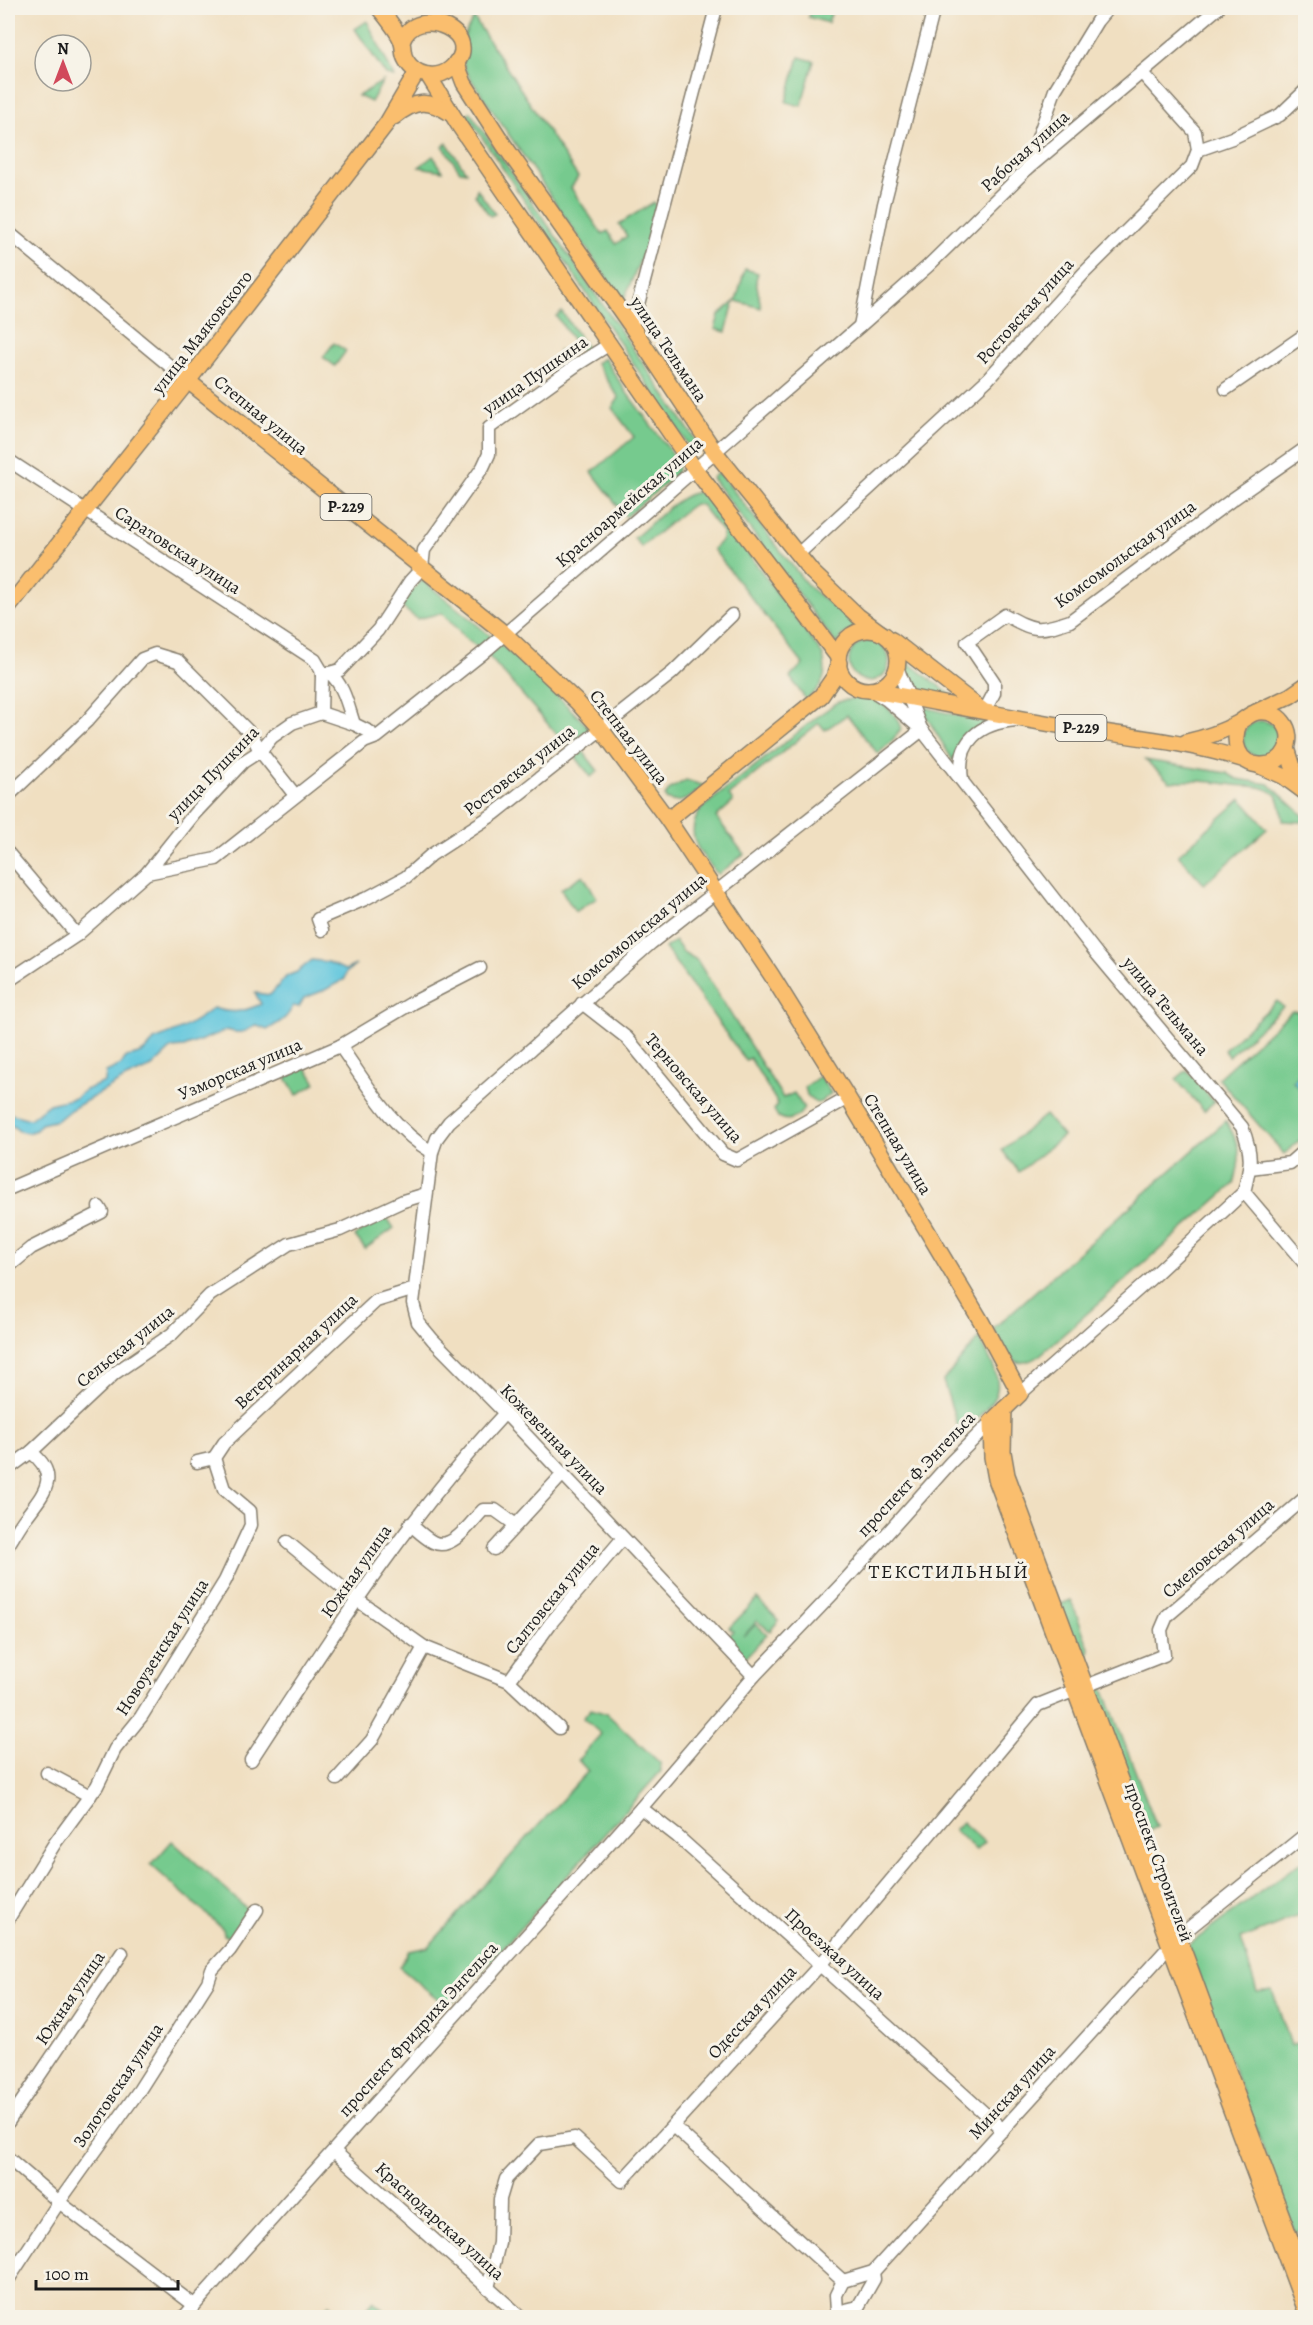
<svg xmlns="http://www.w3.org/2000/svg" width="1313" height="2325" font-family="Alegreya,serif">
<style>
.green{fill:#76ca8e;stroke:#497355;stroke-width:1.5}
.water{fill:#60c6dd;stroke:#3e717c;stroke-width:1.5}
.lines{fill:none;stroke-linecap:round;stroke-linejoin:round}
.minor-casing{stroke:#867e6e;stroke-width:15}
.major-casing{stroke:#867e6e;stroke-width:18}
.minor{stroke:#fff;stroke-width:12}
.major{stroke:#fabe6e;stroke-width:15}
.labels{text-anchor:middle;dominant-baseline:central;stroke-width:6;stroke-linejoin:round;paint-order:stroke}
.shield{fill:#f7f3e8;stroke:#5e5c59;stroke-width:1.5}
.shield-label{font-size:16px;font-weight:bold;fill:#1c1c1c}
.street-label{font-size:18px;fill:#1c1c1c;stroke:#f7f3e8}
.neighbourhood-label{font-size:20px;letter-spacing:1.5px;fill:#1c1c1c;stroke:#f7f3e8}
</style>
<rect width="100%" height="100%" fill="#f7f3e8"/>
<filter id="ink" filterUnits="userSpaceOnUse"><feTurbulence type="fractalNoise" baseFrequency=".0167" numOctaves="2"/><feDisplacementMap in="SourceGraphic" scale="12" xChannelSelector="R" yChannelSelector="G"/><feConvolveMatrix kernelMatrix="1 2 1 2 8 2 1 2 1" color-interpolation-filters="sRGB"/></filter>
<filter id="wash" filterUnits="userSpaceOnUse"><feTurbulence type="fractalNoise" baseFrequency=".008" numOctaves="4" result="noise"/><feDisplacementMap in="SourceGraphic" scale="24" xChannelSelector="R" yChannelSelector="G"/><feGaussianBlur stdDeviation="1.35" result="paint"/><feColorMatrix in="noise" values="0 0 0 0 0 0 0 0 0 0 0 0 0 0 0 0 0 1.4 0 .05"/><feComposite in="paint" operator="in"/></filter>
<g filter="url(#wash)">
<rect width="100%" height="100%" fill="#f0dfc1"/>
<g class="green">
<polygon points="811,8 833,8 828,23 808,17"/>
<path d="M474 18 578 177 571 188 602 234 608 231 616 244 627 236 619 224 654 202 660 212 623 302 466 72C457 49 461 39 474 18Z"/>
<polygon points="367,21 394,77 386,75 355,29"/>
<polygon points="799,57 814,61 801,106 786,102"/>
<polygon points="383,81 371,102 358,96"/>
<polygon points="470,112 698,443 690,448 467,115"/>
<polygon points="447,143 466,172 460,171 443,146"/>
<polygon points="433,156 443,171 419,167"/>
<polygon points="477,189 495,214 490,216 475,195"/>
<polygon points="745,269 758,273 756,280 761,308 736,301"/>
<polygon points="734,302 726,332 715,329 719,315"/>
<polygon points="562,312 587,348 581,352 556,316"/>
<polygon points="334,343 346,351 335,366 323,357"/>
<polygon points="559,350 568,363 552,374"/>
<path d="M604 358 627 393 677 460C679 468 678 472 672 478L626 517 592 472 634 437 612 408 619 398 596 363Z"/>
<polygon points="719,472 809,587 859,627 843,635 837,645 712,478"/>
<path d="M698 492 704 494 709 500 823 655C828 677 823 686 806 700L790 677 803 664 713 549 722 540 723 533 701 505 694 504 687 509 641 547 634 538C651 525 677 495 698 492Z"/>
<path d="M422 580C481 627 538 674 590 729L567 746 486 653 467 640 442 613 417 619 399 605Z"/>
<circle cx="869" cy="661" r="20"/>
<polygon points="903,659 961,702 914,693"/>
<path d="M859 697C880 699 895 708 901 729L891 742 878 754 847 715 825 730 819 723 729 795 733 802 716 817 744 854 719 874 716 872C698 852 683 833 702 808L822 713 838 702Z"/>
<path d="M920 706 987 723C969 732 959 741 953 761Z"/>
<circle cx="1261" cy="739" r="18"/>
<polygon points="582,750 598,771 591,777 575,756"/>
<path d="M1145 760 1227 773 1237 779 1269 784 1304 816 1302 822 1283 821C1282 814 1281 804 1278 798 1269 784 1248 787 1235 785 1212 782 1193 779 1170 782Z"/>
<path d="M686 780 705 786C693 795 681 807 666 799L665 796 670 789Z"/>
<polygon points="1241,799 1267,829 1204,884 1178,855"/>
<polygon points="583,875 597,898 575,912 561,889"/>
<path d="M675 941 683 952 697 960 783 1098 794 1093 804 1108C799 1118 788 1123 778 1117L774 1110 778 1104 750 1058 746 1060 743 1057 665 948Z"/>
<polygon points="1277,1001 1283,1007 1229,1056 1224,1050"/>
<polygon points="1305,1008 1305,1136 1284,1154 1218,1078 1292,1011 1301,1012"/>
<polygon points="305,1066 316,1083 297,1095 286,1078"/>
<polygon points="1187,1070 1214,1102 1204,1111 1176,1079"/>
<polygon points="820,1076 831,1093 821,1102 816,1103 807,1095 805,1087"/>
<polygon points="1045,1115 1063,1136 1019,1172 1002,1150"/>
<path d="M1226 1121C1241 1146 1242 1157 1234 1184L1040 1355C1012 1375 1005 1351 993 1329Z"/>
<polygon points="385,1215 394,1228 365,1249 355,1236"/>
<path d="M979 1338C1008 1390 1004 1395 960 1433L943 1381Z"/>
<polygon points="757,1599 779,1620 770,1631 757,1621 744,1636 756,1624 767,1634 745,1658 726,1638 733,1631 729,1628"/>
<polygon points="1071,1600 1089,1648 1084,1672 1059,1605"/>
<polygon points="1103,1688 1157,1827 1145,1833 1091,1692"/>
<polygon points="591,1709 607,1714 660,1763 661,1771 461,1995 456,2000 444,2004 399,1967 409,1951 428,1947 588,1771 578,1760 601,1734 583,1718"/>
<polygon points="962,1822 984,1842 976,1850 954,1830"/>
<polygon points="172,1841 248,1910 248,1914 231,1939 224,1935 223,1929 151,1865"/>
<polygon points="1305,1859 1305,1913 1241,1939 1257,1992 1272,1990 1291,2045 1305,2041 1305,2228 1295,2233 1187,1946"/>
<polygon points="373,2301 388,2314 361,2315"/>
<polygon points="329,2304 344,2317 318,2317"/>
</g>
<g class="water">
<path d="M312 960 328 962 345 970 356 965 346 973 345 979 325 990 304 998 299 1007 293 1006C287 1019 280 1022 267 1030L255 1025C246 1033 238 1034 227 1030L184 1047 172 1048 152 1067 126 1078 70 1110 58 1120 41 1124 36 1130 27 1133 19 1131 13 1126H8V1113L30 1119 49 1104 75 1098 85 1090 105 1082 106 1072 121 1065 126 1057C139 1055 147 1052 154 1040 175 1033 196 1022 213 1008 232 1014 243 1012 261 1004L255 993 270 995 287 976 297 972Z"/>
<polygon points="1305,1070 1305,1096 1293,1081"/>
</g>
</g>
<g filter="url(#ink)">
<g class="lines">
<g class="minor-casing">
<g id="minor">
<polyline points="1198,150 1232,138 1280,115 1306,90"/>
<polyline points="1027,169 1055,90 1097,21 1108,8"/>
<polyline points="8,232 188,381"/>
<polyline points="860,326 884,204 934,8"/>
<polyline points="632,327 716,8"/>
<polyline points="1226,389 1306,334"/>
<polyline points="8,460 315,660 321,670 322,675"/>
<polyline points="797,555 988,379 1084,273 1192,166 1198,150 1195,132 1142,73"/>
<polyline points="897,667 921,729"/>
<path d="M329 673C344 684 348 707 354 724L370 732 373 738"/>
<path d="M876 693 887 700 922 730 1097 954 1242 1127C1253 1155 1251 1164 1244 1192L1306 1265"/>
<path d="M984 712 994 693V682L967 642 1005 615C1035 631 1037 632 1070 621L1233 499 1306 448"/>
<polyline points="321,713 354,724"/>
<path d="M962 779C956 741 980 723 1016 720"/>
<polyline points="8,796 87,721 142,659 155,654 178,661 252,735 260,751 295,795"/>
<polyline points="8,853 77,935"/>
<polyline points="147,873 216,859 364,742 377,737 483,653 860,326 928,266 1026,170 1218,8"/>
<polyline points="322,930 318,919 365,899 406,877 431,855 494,814 672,673 732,615"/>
<polyline points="8,981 77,935 147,873 195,813 243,762 260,751 272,737 292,723 321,713 322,675 340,670 378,630 410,581 422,568 424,550 483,467 489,454 489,428 578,364 610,344"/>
<polyline points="582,1003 627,1038 723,1154 737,1160 848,1098"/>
<path d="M340 1046C367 1084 391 1128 432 1152"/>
<polyline points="1250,1168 1290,1163 1306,1149"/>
<polyline points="8,1189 340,1046 412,1003 480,968"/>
<polyline points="8,1267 31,1248 102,1212 99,1207"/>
<polyline points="1020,1394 1149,1280 1244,1192"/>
<polyline points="214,1458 224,1443 376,1301 415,1289"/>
<polyline points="8,1469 31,1452 115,1373 172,1334 210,1295 289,1244 340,1230 403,1201 426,1194"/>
<path d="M410 1524C417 1530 425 1538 433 1542 452 1552 472 1521 483 1510H495L516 1525"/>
<polyline points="287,1542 356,1599 424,1647 509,1681 559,1728"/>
<path d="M8 1545C14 1536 19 1526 26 1517 44 1493 61 1476 31 1452"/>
<polyline points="494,1549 563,1474"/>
<polyline points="754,1676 505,1413 433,1340 418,1322 413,1303 432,1152 437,1138 449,1122 651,943 922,730"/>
<polyline points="509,1681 550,1624 623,1538"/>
<path d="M251 1760C329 1640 406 1519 505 1413"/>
<polyline points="47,1773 90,1796"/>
<polyline points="337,1779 372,1740 424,1647"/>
<polyline points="641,1808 677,1836 1003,2130"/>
<polyline points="8,1919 55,1843 97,1786 115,1749 141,1717 225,1581 251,1525 250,1511 224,1489 214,1458 197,1462"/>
<polyline points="8,2122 122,1953"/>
<polyline points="673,2126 843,2281"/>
<polyline points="334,2151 522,2318"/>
<polyline points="8,2158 59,2202 194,2305"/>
<polyline points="8,2280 59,2202 140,2089 208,1982 212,1970 230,1950 257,1910"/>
<polyline points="488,2288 499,2243 500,2199 506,2179 539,2144 575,2138 622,2181 820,1965 1038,1705 1164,1655 1161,1630 1167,1616 1306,1497"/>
<polyline points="837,2312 836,2295 843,2281 873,2272 1178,1937 1306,1834"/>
<polyline points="183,2318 641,1808 754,1676 840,1586 951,1462 991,1422"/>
<polyline points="832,2318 837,2312 858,2307 874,2279 873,2272"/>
</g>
</g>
<g class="major-casing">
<g id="major">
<path d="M379 8C385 16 400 33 402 43 404 49 402 54 406 60 415 76 436 80 450 69 491 36 416 0 402 42"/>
<polyline points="456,62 464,83 504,145 632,327 715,452 812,572 858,616 881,633"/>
<polyline points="428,75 460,127 695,469 838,657"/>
<path d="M394 117C415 100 427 99 450 113"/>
<polyline points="188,381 504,633 577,702 601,729 668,820 772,976 848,1098 981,1321 1020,1394 991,1422 992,1457 996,1479 1306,2311"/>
<polyline points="8,608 188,381 387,123 417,72"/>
<circle cx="868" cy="660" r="30"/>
<polyline points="892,640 982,710"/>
<path d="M870 690C936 702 1002 716 1069 727 1128 736 1188 742 1245 760"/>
<polyline points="1256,712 1290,696 1306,685"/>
<path d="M1186 742C1204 738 1222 732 1238 723 1245 719 1250 713 1258 712 1267 711 1277 714 1283 722 1297 739 1284 765 1262 765 1237 766 1231 740 1240 722"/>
<polyline points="1287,748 1294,770 1303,790"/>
<polyline points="1260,766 1283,776 1306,793"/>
<polyline points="668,820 821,696 834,677 839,663"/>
<polyline points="1004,1409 1003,1452 1007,1475 1306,2281"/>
</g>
</g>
<use href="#minor" class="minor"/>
<use href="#major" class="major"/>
</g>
</g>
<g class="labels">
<g class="shield">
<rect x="320.5" y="494" width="51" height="26" rx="4.5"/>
<rect x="1055.5" y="715" width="51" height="26" rx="4.5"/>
</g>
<g class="shield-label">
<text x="346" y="507">Р-229</text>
<text x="1081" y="728">Р-229</text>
</g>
<g class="street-label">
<text transform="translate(1025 151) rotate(-42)">Рабочая улица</text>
<text transform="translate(1025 311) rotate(-48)">Ростовская улица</text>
<text transform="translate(202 332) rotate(-52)">улица Маяковского</text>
<text transform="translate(669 349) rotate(56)">улица Тельмана</text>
<text transform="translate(535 375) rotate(-35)">улица Пушкина</text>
<text transform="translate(261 415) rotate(39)">Степная улица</text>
<text transform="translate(629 502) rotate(-41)">Красноармейская улица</text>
<text transform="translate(178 550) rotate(33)">Саратовская улица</text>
<text transform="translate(1125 554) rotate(-36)">Комсомольская улица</text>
<text transform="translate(629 737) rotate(52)">Степная улица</text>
<text transform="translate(519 770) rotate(-38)">Ростовская улица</text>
<text transform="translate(213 773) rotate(-46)">улица Пушкина</text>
<text transform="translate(639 931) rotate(-40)">Комсомольская улица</text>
<text transform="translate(1166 1006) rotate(50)">улица Тельмана</text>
<text transform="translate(240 1069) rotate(-23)">Узморская улица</text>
<text transform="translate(694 1088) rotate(49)">Терновская улица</text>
<text transform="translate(898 1144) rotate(59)">Степная улица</text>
<text transform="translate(125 1346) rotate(-39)">Сельская улица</text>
<text transform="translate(296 1351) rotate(-43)">Ветеринарная улица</text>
<text transform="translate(554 1439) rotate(46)">Кожевенная улица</text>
<text transform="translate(916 1474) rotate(-47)">проспект Ф.Энгельса</text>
<text transform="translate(1218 1548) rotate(-41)">Смеловская улица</text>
<text transform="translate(356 1571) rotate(-55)">Южная улица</text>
<text transform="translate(552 1598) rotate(-51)">Салтовская улица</text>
<text transform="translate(162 1647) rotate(-58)">Новоузенская улица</text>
<text transform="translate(1159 1862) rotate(70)">проспект Строителей</text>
<text transform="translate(835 1954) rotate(42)">Проезжая улица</text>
<text transform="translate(70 1998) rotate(-56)">Южная улица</text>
<text transform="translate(752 2012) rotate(-47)">Одесская улица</text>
<text transform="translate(418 2029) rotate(-48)">проспект Фридриха Энгельса</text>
<text transform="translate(118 2085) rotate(-56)">Золотовская улица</text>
<text transform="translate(1012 2092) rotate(-48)">Минская улица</text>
<text transform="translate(440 2221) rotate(42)">Краснодарская улица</text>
</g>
<g class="neighbourhood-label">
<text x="949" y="1571">ТЕКСТИЛЬНЫЙ</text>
</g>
</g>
<rect width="1313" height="2325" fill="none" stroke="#f7f3e8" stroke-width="30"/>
<g transform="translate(63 63)"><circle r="28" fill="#f7f3e8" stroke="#9f9d96" stroke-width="1.5"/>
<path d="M0-4.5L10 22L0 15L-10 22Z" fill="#d1495b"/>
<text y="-9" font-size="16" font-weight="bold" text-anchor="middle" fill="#1c1c1c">N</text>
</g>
<path d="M36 2280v9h142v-9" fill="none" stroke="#1c1c1c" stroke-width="3"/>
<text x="45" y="2280" font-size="18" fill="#1c1c1c" stroke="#f7f3e8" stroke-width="4.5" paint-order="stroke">100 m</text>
</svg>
